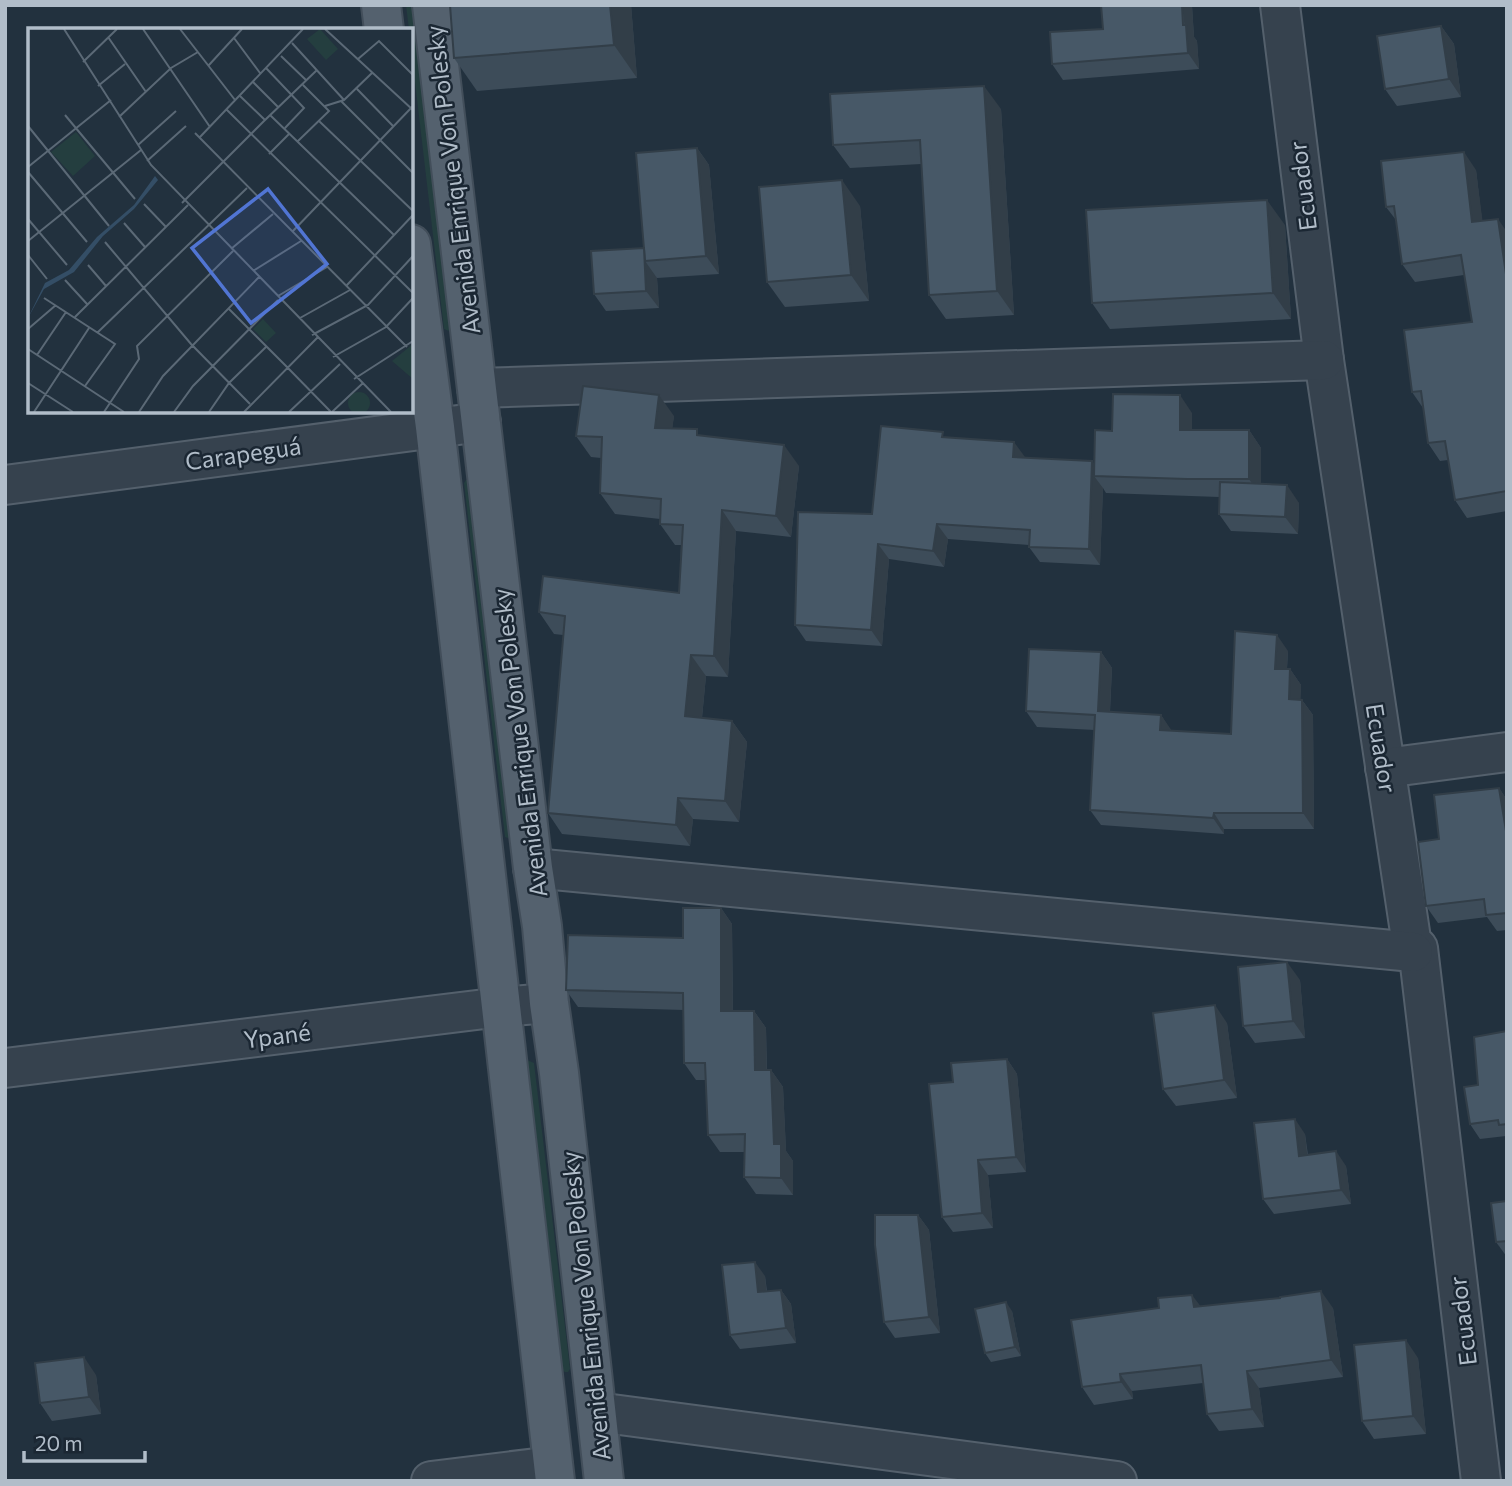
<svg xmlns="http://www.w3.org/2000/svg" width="1512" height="1486" font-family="Commissioner,sans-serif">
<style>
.green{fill:#243e3f}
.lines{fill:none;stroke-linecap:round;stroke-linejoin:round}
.minor-casing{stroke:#54606c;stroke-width:42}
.major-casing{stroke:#424e5a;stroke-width:42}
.minor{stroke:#36424e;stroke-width:38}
.major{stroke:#54616e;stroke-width:38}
.wall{fill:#3d4c59}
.shaded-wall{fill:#323e48}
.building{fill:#475867;stroke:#323e48;stroke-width:2}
.labels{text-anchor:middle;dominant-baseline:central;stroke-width:5;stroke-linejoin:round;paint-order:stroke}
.street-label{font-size:24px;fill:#b1bdc9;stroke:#1b2733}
.inset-road{fill:none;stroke:#5b6976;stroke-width:2}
.view{fill:#5175d3;fill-opacity:0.15;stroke:#5175d3;stroke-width:3.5}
.inset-edge{fill:none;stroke:#b1bdc9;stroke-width:3.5}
</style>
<rect width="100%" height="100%" fill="#22313e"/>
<g class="green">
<polygon points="406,5 414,5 452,327 449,331 444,329 411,48 411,30 409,30"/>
<polygon points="466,480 469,480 511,839 505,837 464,483"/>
<polygon points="527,1060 534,1063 570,1369 568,1372 565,1372 562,1370 525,1063"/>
</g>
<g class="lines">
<g class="minor-casing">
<g id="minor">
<polyline points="1280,5 1324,360 1413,952 1418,948 1481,1481"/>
<polyline points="477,388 1324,360"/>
<polyline points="5,485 481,422"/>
<polyline points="1385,768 1507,752"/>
<polyline points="533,868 1413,952"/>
<polyline points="5,1068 501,1007 549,1003"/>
<polyline points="597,1412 1117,1481"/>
<polyline points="431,1481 553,1466"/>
</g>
</g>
<g class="major-casing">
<g id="major">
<polyline points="381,5 384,30"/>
<polyline points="432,5 533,868 542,926 549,1003 559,1073 604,1481"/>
<polyline points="411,244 435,427 555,1481"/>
</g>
</g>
<use href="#minor" class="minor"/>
<use href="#major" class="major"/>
</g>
<g class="wall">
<polygon points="450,5 631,5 637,78 477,91 454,58"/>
<polygon points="1192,6 1194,37 1197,41 1199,69 1063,80 1052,64 1103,29"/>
<polygon points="1441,26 1454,44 1461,97 1397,106 1385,89"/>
<polygon points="1001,109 1014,315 946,319 929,295 921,164 850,168 833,145"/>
<polygon points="697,148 709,165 719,274 657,278 659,308 606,311 594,294 644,248"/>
<polygon points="1476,170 1482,221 1507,232 1507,511 1467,518 1455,500 1448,460 1440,461 1428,443 1423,408 1412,392 1472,322 1464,275 1415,282 1402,264 1396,220 1386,207"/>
<polygon points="860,206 869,301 785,307 767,282"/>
<polygon points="1285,225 1291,319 1110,329 1092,303"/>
<polygon points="1192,413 1192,430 1249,430 1261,448 1261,484 1299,503 1298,534 1231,531 1219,514 1219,497 1106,493 1103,488 1100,565 1040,562 1029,547 1029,545 948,539 944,567 889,559 882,646 806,641 795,625 872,514 946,437 1025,458 1092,461 1094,464 1112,431"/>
<polygon points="674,416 672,428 702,436 799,466 791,537 736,531 728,677 706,676 702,718 732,721 747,742 739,822 693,819 690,846 562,834 548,813 563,635 554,634 539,612 679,593 681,545 675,545 660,524 660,519 615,514 600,493 601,458 591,457 576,436"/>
<polygon points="1288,651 1287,669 1290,669 1301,685 1300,700 1302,700 1313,715 1314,829 1224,829 1224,834 1101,825 1090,810 1095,730 1037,727 1026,711 1101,652 1112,668 1110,712 1161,715 1171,731 1231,734"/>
<polygon points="1499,788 1507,800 1507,930 1497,931 1487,917 1438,923 1426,906 1439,839"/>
<polygon points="721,908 732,924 733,1011 754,1011 766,1028 767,1070 771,1070 783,1087 786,1151 793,1161 793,1195 756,1194 744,1177 745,1152 720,1152 708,1135 706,1080 696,1080 684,1063 684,1010 578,1007 566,990 683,938"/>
<polygon points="1300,980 1305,1038 1255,1043 1243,1026"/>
<polygon points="1227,1023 1237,1098 1176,1106 1163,1089"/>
<polygon points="1507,1031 1507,1137 1506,1136 1480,1139 1470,1124 1478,1085"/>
<polygon points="1007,1059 1017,1074 1026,1172 988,1175 993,1228 953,1232 942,1217 953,1082"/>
<polygon points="1305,1134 1308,1155 1346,1166 1351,1204 1274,1214 1263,1199"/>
<polygon points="1507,1201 1507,1257 1496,1242"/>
<polygon points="918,1215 929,1230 940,1333 895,1338 884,1322"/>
<polygon points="765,1276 767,1291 781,1290 791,1304 796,1343 740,1349 730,1335"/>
<polygon points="1201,1306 1333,1308 1343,1377 1259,1388 1264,1427 1219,1431 1207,1414 1203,1383 1132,1391 1133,1399 1094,1405 1082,1387"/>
<polygon points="1012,1311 1021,1356 991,1362 985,1353"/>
<polygon points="1418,1358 1426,1434 1374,1439 1362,1421"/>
<polygon points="96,1375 101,1414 52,1421 40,1403"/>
</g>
<g class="shaded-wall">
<polygon points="610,5 631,5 637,78 614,45"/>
<polygon points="1182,5 1191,5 1192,6 1194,37 1197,41 1199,69 1188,53"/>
<polygon points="1441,26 1454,44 1461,97 1449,79"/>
<polygon points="984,86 1001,109 1014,315 997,291"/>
<polygon points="697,148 709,165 719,274 706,256"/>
<polygon points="1464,152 1476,170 1485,240 1472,222"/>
<polygon points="842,180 860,206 869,301 851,275"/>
<polygon points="1267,200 1285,225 1291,319 1273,293"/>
<polygon points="1498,219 1507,232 1507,281"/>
<polygon points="645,261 657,278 659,308 646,291"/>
<polygon points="659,395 674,416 670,449 655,428"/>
<polygon points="1180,395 1192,413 1192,447 1180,430"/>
<polygon points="1249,430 1261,448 1261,497 1249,479"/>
<polygon points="1014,442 1025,457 1024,473 1013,457"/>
<polygon points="784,445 799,466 791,537 776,516"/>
<polygon points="1092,461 1103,476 1094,476 1103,488 1100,565 1089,549"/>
<polygon points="1287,485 1299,503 1298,534 1285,517"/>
<polygon points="722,510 736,531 728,677 714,656"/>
<polygon points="937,524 948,539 944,567 933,551"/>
<polygon points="878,544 889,559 882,646 871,630"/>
<polygon points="1277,635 1288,651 1286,684 1275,669"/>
<polygon points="1101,652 1112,668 1109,727 1098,711"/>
<polygon points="691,655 706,676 700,737 685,716"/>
<polygon points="1290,669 1301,685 1300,715 1289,699"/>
<polygon points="1302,700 1313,715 1314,829 1303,813"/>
<polygon points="1161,715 1172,731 1160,730"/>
<polygon points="732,721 747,742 739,822 725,801"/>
<polygon points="1499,788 1507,800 1507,832 1506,831"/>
<polygon points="678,798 693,819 690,846 676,825"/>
<polygon points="1214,813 1224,829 1224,834 1213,818"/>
<polygon points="721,908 732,924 733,1028 721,1011"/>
<polygon points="1287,962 1300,980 1305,1038 1293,1021"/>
<polygon points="1215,1005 1227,1023 1237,1098 1224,1080"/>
<polygon points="754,1011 766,1028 767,1087 755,1070"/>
<polygon points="1007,1059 1017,1074 1026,1172 1016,1157"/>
<polygon points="771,1070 783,1087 786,1151 793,1161 793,1195 781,1178 774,1144"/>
<polygon points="1295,1119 1305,1134 1309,1171 1299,1156"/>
<polygon points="1336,1151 1346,1166 1351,1204 1341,1190"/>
<polygon points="978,1160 988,1175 993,1228 982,1213"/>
<polygon points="918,1215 929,1230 940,1333 929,1317"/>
<polygon points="755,1262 765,1276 768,1307 758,1292"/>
<polygon points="781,1290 791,1304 796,1343 786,1328"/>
<polygon points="1321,1291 1333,1308 1343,1377 1331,1360"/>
<polygon points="1192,1295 1205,1312 1194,1307"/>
<polygon points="1006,1302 1012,1311 1021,1356 1015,1347"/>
<polygon points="1406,1340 1418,1358 1426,1434 1413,1416"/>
<polygon points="84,1357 96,1375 101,1414 89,1397"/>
<polygon points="1247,1371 1259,1388 1264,1427 1252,1409"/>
<polygon points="1120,1374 1132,1391 1133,1399 1121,1382"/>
</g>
<g class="building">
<polygon points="450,5 610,5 614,45 454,58"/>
<polygon points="1101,5 1182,5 1183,25 1186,25 1188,53 1052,64 1050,32 1103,29"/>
<polygon points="1441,26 1449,79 1385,89 1377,36"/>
<polygon points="984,86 997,291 929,295 920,140 833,145 830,94"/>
<polygon points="697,148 706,256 645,261 636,153"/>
<polygon points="1464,152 1472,222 1498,219 1507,281 1507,491 1455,500 1445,441 1428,443 1421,391 1412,392 1404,330 1472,322 1461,255 1402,264 1394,206 1386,207 1381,161"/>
<polygon points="842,180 851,275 767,282 759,187"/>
<polygon points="1267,200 1273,293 1092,303 1086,210"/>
<polygon points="644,248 646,291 594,294 591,251"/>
<polygon points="583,386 659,395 655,428 697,429 697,435 784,445 776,516 722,510 714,656 691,655 685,716 732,721 725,801 678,798 676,825 548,813 565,616 539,612 543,576 679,593 683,525 660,524 661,499 600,493 602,437 576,436"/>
<polygon points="1113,394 1180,395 1180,430 1249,430 1249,479 1187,479 1094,476 1095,430 1112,431"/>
<polygon points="881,426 943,432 942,437 1014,442 1013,457 1092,461 1089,549 1029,547 1030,530 937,524 933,551 878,544 871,630 795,625 798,512 872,514"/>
<polygon points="1220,482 1287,485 1285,517 1219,514"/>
<polygon points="1235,631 1277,635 1275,669 1290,669 1289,699 1302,700 1303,813 1214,813 1213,818 1090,810 1095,715 1026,711 1029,649 1101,652 1098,711 1161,715 1160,730 1231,734"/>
<polygon points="1499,788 1506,831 1507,831 1507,913 1486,915 1484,899 1426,906 1418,842 1439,839 1434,795"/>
<polygon points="683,908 721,908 721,1011 754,1011 755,1070 771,1070 774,1144 781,1144 781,1178 744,1177 745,1134 708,1135 705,1063 684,1063 683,993 566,990 568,935 683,938"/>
<polygon points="1287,962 1293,1021 1243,1026 1238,967"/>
<polygon points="1215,1005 1224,1080 1163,1089 1153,1013"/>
<polygon points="1507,1031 1507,1124 1499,1125 1498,1120 1470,1124 1464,1087 1478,1085 1474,1037"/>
<polygon points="1007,1059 1016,1157 978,1160 982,1213 942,1217 929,1084 953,1082 951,1063"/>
<polygon points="1295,1119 1299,1156 1336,1151 1341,1190 1263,1199 1254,1123"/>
<polygon points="1507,1201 1507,1241 1496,1242 1491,1203"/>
<polygon points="875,1215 918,1215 929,1317 884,1322 875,1245"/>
<polygon points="755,1262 758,1292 781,1290 786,1328 730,1335 722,1265"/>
<polygon points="1321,1291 1331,1360 1247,1371 1252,1409 1207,1414 1201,1365 1120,1374 1121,1382 1082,1387 1071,1320 1159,1308 1158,1298 1192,1295 1194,1307 1280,1298 1280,1297"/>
<polygon points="1006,1302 1015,1347 985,1353 975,1309"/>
<polygon points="1406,1340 1413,1416 1362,1421 1354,1345"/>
<polygon points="84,1357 89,1397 40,1403 35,1363"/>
</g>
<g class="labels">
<g class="street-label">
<text transform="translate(452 180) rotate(-97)">Avenida Enrique Von Polesky</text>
<text transform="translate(1302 186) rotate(-97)">Ecuador</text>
<text transform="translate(243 453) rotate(-8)">Carapeguá</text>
<text transform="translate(519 743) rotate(-97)">Avenida Enrique Von Polesky</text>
<text transform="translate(1382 748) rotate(81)">Ecuador</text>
<text transform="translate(277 1035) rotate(-7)">Ypané</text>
<text transform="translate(585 1306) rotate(-96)">Avenida Enrique Von Polesky</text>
<text transform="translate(1462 1321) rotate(-97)">Ecuador</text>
</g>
</g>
<g transform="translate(28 28)">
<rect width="385" height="385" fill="#22313e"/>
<path d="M235 291 248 305 238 314 225 301ZM385 316V351L364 333ZM320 375a11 11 0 1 1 22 0a11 11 0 1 1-22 0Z" fill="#243e3f"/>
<path d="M292 1 310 21 298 32 279 11ZM48 104 67 128 45 148 23 124Z" fill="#243e3f"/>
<path d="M127 148 130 152 106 181 75 208 46 244 16 261 0 290 17 255 41 242 69 209 106 177Z" fill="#344e66"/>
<path class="inset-road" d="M36 1 123 137 363 384M115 1 182 99M152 1 207 72M297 1 385 82M80 9 118 64M206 10 232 45M264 15 316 72M253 28 279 53M330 31 351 13 385 47M55 34 89 1M181 37 214 1M238 40 276 80 257 100M224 53 250 79M70 58 97 36M329 61 365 98M212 68 237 92 289 42M313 73 385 145M297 78 316 72 345 44M199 82 385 265M37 87 107 171M242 87 366 207M91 89 143 40 170 24M291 93 385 183M0 98 81 198M167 105 379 319M172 109 275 1M270 113 301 83 275 57M110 117 148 83M241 126 262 105M119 133 158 98M0 139 83 72M0 144 59 214M154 175 237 92M116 176 138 199M0 191 39 237M96 195 117 219M264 204 385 78M0 213 113 122M77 214 163 316 222 376M203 221 245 186M0 227 19 251M60 237 78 258M225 243 273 213M37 252 59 276M319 257 385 187M250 268 299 239M16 270 87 316 57 358M200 280 258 338M47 289 160 177M272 290 322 262M0 301 28 277M69 305 219 160M284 307 340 277 385 228M0 321 96 384M9 327 38 284M305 329 358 299 385 270M258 338 303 384M326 351 385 313M0 355 45 384M6 384 61 300M76 384 111 331 109 318 205 223M111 384 135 348 231 249M146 384 165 358 250 272M181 384 201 355 239 318M216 384 290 309M261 384 312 336M304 384 335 355"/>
<path class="view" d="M240 161 299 236 223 295 164 220Z"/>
<rect width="385" height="385" class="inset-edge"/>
</g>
<rect width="1512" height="1486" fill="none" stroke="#b1bdc9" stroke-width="14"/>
<path d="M24 1451v10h121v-10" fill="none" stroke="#b1bdc9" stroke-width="3.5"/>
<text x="35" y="1451" font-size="21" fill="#b1bdc9" stroke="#1b2733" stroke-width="5" paint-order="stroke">20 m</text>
</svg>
